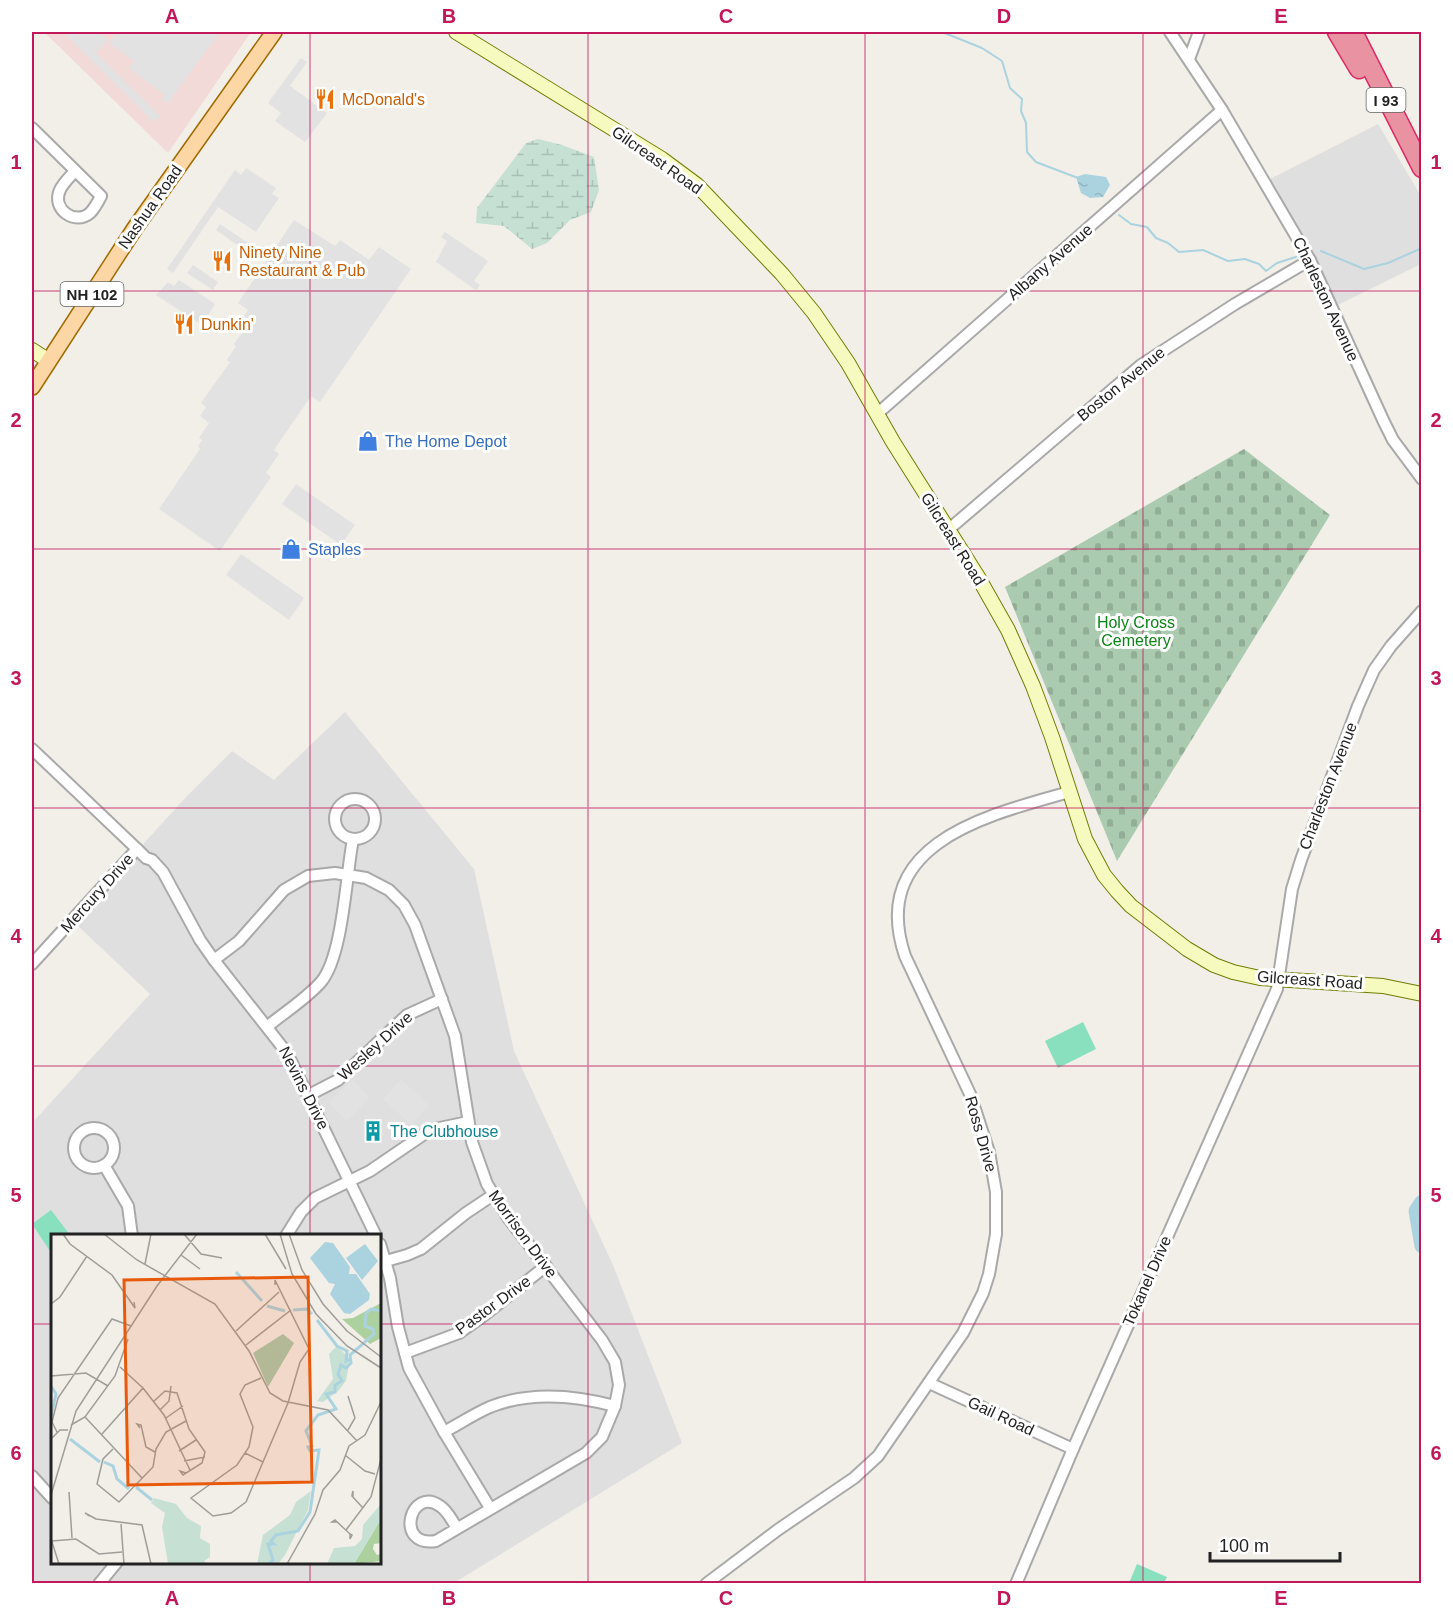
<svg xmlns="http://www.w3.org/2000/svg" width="1453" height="1615" font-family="Arial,sans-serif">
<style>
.residential{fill:#e0dfdf;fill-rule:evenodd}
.commercial{fill:#f2dad9}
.wetland{fill:url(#wetland-marsh)}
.cemetery{fill:url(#cemetery-stones)}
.pitch{fill:#88e0be}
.parking{fill:#e2e2e2}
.water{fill:url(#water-ripples)}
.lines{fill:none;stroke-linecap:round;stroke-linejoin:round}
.stream{stroke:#aad3df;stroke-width:2}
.river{stroke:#aad3df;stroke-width:15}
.street-casing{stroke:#a9a9a9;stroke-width:14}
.secondary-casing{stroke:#707d05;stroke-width:16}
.primary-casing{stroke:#a06b00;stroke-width:18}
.highway-casing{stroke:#dc2a67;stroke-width:21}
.street{stroke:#fff;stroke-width:10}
.secondary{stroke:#f7fabf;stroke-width:14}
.primary{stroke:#fcd6a4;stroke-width:15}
.highway{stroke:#e892a2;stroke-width:18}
.grid{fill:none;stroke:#c2185b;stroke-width:1.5;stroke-opacity:0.55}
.labels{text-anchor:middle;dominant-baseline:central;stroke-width:6;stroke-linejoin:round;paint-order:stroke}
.shield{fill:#fff;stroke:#646464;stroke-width:1.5}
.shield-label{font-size:15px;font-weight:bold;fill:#222}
.food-label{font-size:16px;fill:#c56008;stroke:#fff;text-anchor:start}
.street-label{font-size:16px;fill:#222;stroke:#fff}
.shop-label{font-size:16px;fill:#366cbe;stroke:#fff;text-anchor:start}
.park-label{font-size:16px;fill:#0c8416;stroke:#fff}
.culture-label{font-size:16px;fill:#0d838f;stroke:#fff;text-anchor:start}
.inset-river{fill:none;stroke:#aad3df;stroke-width:3}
.inset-road{fill:none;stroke:#9f9d99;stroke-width:1.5}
.view{fill:#e8590c;fill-opacity:0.15;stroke:#e8590c;stroke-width:3}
.inset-edge{fill:none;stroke:#222;stroke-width:3}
.neatline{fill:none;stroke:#c2185b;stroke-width:2}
.grid-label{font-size:20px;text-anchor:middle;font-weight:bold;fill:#c2185b}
</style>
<defs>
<pattern id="wetland-marsh" width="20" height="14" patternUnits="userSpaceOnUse" patternTransform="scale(1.5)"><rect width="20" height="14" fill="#c6e0d4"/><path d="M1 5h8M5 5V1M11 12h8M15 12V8" fill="none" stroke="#aac0b6"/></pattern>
<pattern id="cemetery-stones" width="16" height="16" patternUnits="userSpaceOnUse" patternTransform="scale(1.5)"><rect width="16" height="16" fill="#aacbaf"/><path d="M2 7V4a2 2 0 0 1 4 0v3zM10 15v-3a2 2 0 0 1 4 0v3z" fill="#92ae96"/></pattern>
<pattern id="water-ripples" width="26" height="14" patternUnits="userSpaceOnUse" patternTransform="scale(1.5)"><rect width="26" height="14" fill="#aad3df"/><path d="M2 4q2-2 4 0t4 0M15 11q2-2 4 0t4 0" fill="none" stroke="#92b5bf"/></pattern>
</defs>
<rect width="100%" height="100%" fill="#f2efe9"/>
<g class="residential">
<polygon points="1378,124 1421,196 1421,264 1338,305 1314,253 1270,179"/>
<path d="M345 712 474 869 514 1051 613 1265 682 1443 454 1583 252 1584 250 1581 247 1584 32 1583V1123L150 994 78 926 133 863 144 843 187 796 232 751 274 780ZM52 1236H380V1562H52Z"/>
</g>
<polygon class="commercial" points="44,32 251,32 168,153"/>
<polygon class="wetland" points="538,139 562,145 594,157 599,190 591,212 570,220 547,243 532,249 504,226 476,223 477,208 526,143"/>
<polygon class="cemetery" points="1244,449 1330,515 1117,861 1005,587"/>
<g class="pitch">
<polygon points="1083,1022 1096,1049 1058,1068 1045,1041"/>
<polygon points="51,1210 70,1235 52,1236 52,1254 32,1224"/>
<polygon points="1137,1564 1167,1577 1164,1583 1129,1583"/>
</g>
<g class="parking">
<polygon points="63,32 99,32 108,40 96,53 160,116 154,122"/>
<polygon points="117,32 220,32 168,103 162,99 165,95 129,68 134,61 109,43"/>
<polygon points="301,58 307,62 290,86 327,113 305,142 275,121 281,113 268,103"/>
<polygon points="246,168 276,188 272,194 279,198 256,232 218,207 173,273 167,269 235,170 241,175"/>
<polygon points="294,220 335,246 340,240 369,260 379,247 411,269 320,402 311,396 274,450 279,454 266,473 271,477 220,551 159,509 200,449 198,446 202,440 199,438 209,423 200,416 206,407 201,403 230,362 227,360 236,346 234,344 250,321 244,316 248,310 238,303"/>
<polygon points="220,224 248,243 243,249 216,230"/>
<polygon points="445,232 488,261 474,281 480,285 476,290 436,262 447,241 441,237"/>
<polygon points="193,265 218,282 213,290 187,273"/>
<polygon points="179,280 215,304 202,325 156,295 168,282 174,286"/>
<polygon points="296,484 355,525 341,545 282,504"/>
<polygon points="241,554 304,598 289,620 226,575"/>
<polygon points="353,1079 370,1098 346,1121 328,1102"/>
<polygon points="401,1079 429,1105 411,1125 383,1099"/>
</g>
<polygon class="water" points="1085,174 1106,177 1110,185 1103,197 1090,198 1081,193 1076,177"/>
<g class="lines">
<g class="stream">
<polyline points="942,32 982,48 1002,61 1010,88 1022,99 1021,111 1026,123 1027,152 1036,162 1078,178"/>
<polyline points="1119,215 1131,224 1147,227 1156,238 1168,243 1179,252 1203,250 1228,261 1245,259 1259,264 1266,271 1277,263 1302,255"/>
<polyline points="1321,251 1364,269 1388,263 1422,248"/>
</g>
<polyline class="river" points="1422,1202 1416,1211 1422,1246"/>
<g class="street-casing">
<g id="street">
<polyline points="1170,32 1222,110 1310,260 1384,422 1393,440 1422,479"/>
<polyline points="1189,59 1199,32"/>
<path d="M32 128 101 196C98 202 95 208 90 213 75 226 51 209 60 190 63 183 70 177 75 171"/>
<polyline points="877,414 1222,110"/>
<polyline points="948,530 1141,365 1235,304 1310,260"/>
<polyline points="32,749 137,849 32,964"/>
<circle cx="355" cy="819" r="20"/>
<polyline points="137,849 146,858 152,860 163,872 200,940 214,960 287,1053 376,1236"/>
<path d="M214 960 239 941 284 890 308 876 335 873 366 878 389 890 404 905 415 925 455 1036 472 1142 487 1184 509 1219 602 1340 615 1362 619 1385 615 1406 602 1437 586 1453 436 1541C394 1548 410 1485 440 1506 448 1511 452 1521 457 1528"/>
<path d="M268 1026C285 1012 306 999 321 982 343 956 346 875 353 839"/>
<polyline points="309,1095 338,1080 407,1015 442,999"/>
<circle cx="94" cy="1148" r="20"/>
<polyline points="104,1165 128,1206 132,1236"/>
<polyline points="286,1236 301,1212 315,1198 370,1171 430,1130 468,1122"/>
<polyline points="380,1244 390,1278 398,1327 409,1368 444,1432 490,1508"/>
<polyline points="386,1261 407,1255 421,1249 466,1213 493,1195"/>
<polyline points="405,1353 459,1333 483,1316 546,1266"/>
<polyline points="929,1383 1073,1449"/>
<path d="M444 1432C459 1424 474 1414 490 1407 530 1391 574 1395 615 1406"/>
<polyline points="32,1476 52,1498"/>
<polyline points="99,1584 117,1562"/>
<path d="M706 1584 779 1529 854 1478 878 1456 963 1333 983 1293 989 1274 996 1234V1192L989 1152 970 1094 905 956C867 843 988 815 1069 792"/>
<polyline points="1016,1584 1073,1449 1277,989 1292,889 1301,860 1358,706 1374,670 1391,646 1422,611"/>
</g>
</g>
<g class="secondary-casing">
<g id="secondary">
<polyline points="456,32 662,159 697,185 782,274 814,313 848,363 893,442 978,577 1008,630 1033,686 1052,737 1085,839 1104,875 1117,891 1131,906 1187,949 1214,965 1233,972 1260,978 1383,986 1422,994"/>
<polyline points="32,350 49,361"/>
</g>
</g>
<g class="primary-casing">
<polyline id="primary" points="32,387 135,228 274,32"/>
</g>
<g class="highway-casing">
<g id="highway">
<polyline points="1337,32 1359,69"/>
<polyline points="1353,32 1422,168"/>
</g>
</g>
<use href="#street" class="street"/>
<use href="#secondary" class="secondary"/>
<use href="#primary" class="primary"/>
<use href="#highway" class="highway"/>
</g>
<path class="grid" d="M310 32V1236M588 32V1584M865 32V1584M1143 32V1584M32 291H1422M32 549H1422M32 808H1422M32 1066H1422M32 1324H52M380 1324H1422M310 1562V1584"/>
<defs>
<g id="restaurant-bare" transform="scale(1.62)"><path d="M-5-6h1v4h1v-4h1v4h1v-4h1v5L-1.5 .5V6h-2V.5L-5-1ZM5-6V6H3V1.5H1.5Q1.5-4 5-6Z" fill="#e8710a" stroke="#fff" stroke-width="2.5" paint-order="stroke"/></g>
<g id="shop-bare" transform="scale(1.62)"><path d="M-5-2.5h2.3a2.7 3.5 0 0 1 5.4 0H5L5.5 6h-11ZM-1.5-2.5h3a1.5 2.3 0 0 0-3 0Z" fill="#3f7fe0" stroke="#fff" stroke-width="2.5" paint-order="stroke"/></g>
<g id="building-bare" transform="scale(1.62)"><path d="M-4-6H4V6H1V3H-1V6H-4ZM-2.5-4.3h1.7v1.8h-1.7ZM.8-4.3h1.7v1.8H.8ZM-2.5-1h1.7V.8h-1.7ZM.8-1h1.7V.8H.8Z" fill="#0f9aa8" stroke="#fff" stroke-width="2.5" paint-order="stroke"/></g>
</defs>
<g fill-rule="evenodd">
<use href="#restaurant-bare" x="325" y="99"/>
<use href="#restaurant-bare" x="222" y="261"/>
<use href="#restaurant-bare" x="184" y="324"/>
<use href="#shop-bare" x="368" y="441"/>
<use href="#shop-bare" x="291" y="549"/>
<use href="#building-bare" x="373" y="1131"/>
</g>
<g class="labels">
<g class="shield">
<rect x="1366.5" y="88" width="39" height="24" rx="4.5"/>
<rect x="60.5" y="282" width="63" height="24" rx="4.5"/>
</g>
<g class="shield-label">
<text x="1386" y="100">I 93</text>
<text x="92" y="294">NH 102</text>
</g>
<g class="food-label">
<text x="342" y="99">McDonald's</text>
<text x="239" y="252">Ninety Nine<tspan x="239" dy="18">Restaurant &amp; Pub</tspan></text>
<text x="201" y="324">Dunkin'</text>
</g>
<g class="street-label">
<text transform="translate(657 160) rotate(35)">Gilcreast Road</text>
<text transform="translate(150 207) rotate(-55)">Nashua Road</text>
<text transform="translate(1050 262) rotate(-41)">Albany Avenue</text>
<text transform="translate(1326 299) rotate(65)">Charleston Avenue</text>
<text transform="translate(1121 384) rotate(-39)">Boston Avenue</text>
<text transform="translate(953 539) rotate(58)">Gilcreast Road</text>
<text transform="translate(1328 786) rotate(-69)">Charleston Avenue</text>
<text transform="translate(97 893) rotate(-48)">Mercury Drive</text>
<text transform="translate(1310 980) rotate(4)">Gilcreast Road</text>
<text transform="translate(375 1046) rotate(-42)">Wesley Drive</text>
<text transform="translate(304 1088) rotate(63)">Nevins Drive</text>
<text transform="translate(981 1134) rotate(74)">Ross Drive</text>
<text transform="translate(523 1234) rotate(54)">Morrison Drive</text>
<text transform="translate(1147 1281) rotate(-66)">Tokanel Drive</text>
<text transform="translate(493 1305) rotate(-36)">Pastor Drive</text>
<text transform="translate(1001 1416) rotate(25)">Gail Road</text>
</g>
<g class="shop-label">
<text x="385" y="441">The Home Depot</text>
<text x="308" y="549">Staples</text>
</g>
<g class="park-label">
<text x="1136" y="622">Holy Cross<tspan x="1136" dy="18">Cemetery</tspan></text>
</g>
<g class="culture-label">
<text x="390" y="1131">The Clubhouse</text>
</g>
</g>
<g transform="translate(51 1234)">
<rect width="330" height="330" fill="#f2efe9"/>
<path d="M330 69V104L319 110 291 85 302 84ZM330 285V309L323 310 322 315 326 321 330 320V327L303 330Z" fill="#add19e"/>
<path d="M286 112 299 125 295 147 287 157 272 168 266 167 282 145 278 120ZM260 257 257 276 234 321 227 330H206L212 301 239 281 245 268ZM103 264 125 270 136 284 150 292 149 304 159 310V323L153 327 157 330H117L111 293 114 279 100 269ZM330 270 329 287 303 330H276L283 314 304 312 311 305 312 291Z" fill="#c6e0d4"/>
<path d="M232 100 243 109 217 153 202 119Z" fill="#aacbaf"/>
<path d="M274 8 282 9 299 33 298 40H305L319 60 318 66 299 80 293 79 279 60 284 50 278 49 259 24ZM314 10 327 27 311 46 295 24Z" fill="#aad3df"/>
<path class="inset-river" d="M185 38 211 67M216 72 234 77M242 76 256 75 261 80M266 86 286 112 296 117 295 127 298 125M0 152 5 160 0 182M19 205 49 228M53 228 62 232 66 245 78 255M85 253 101 266M218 330 222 326 217 310H223L220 307 225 301 247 297 259 278 268 216 259 217 257 213 261 212 255 197 267 181 285 175 275 160 284 158V151L291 147 287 140 290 131 295 134 300 129 299 121 323 100 322 95 314 92 315 79 320 75 330 77"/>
<path class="inset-road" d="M12 0 19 10 61 41 84 74 83 68M53 0 86 26 164 70 198 117 219 159 232 167 277 176 306 207M133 0 150 20 171 24M214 0 235 35M229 0 241 40 265 80 296 112 330 134M238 0 251 36 272 70 296 97 330 123M130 21 149 35M94 30 100 0M0 70 9 63 36 22M185 97 228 58M195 111 240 76M0 142 35 139 57 152M210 144 194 151 189 160 202 193 198 213 186 231 140 264 162 282 180 279 195 268 237 169 249 128 258 115 224 46V51M92 154 113 181 139 236M297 162 304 184 297 196M102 168 114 157 126 159 138 195 154 218 151 229 132 241 129 237 135 239M109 176 118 167 120 152M34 183 91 244M115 184 132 172M20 191 34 183 64 142 77 105M89 194 86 190 90 191 95 213 104 218M6 198 1 188 7 164 61 85 80 92M51 200 92 154 69 133M0 205 9 196H17M62 215 52 225 46 250 68 268 102 233 105 215 115 198 135 187M128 217 145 206M194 219 212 228M294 221 314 237 324 240M133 227 154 223M18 258 21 304M0 261 25 177 106 52 146 0M302 263V257L301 261V262L312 274M38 282 34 279 45 285 91 291 100 330M286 288H281L284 286 299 300 301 301 299 305V300M70 290 73 330M295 296 320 263 330 225M0 305 8 330M1 307 25 305 48 320 71 318M236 330 264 280 272 256 289 236 298 212 314 201 330 168"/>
<path class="view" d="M257 43 261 248 77 251 73 46Z"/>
<rect width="330" height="330" class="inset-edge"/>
</g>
<rect width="1453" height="1615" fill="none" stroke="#ffffff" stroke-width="66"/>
<path d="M1210 1552v9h130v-9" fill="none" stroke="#222222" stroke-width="3"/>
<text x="1219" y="1552" font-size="18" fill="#222222" stroke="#ffffff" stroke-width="4.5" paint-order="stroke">100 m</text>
<rect x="33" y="33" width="1387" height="1549" class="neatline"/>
<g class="grid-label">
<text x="172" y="23">A</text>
<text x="449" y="23">B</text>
<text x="726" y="23">C</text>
<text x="1004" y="23">D</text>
<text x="1281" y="23">E</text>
<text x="16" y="169">1</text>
<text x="1436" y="169">1</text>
<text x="16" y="427">2</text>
<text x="1436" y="427">2</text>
<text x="16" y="685">3</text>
<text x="1436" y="685">3</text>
<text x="16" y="943">4</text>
<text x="1436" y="943">4</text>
<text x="16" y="1202">5</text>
<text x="1436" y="1202">5</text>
<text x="16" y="1460">6</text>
<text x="1436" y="1460">6</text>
<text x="172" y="1605">A</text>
<text x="449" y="1605">B</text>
<text x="726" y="1605">C</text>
<text x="1004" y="1605">D</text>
<text x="1281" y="1605">E</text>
</g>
</svg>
